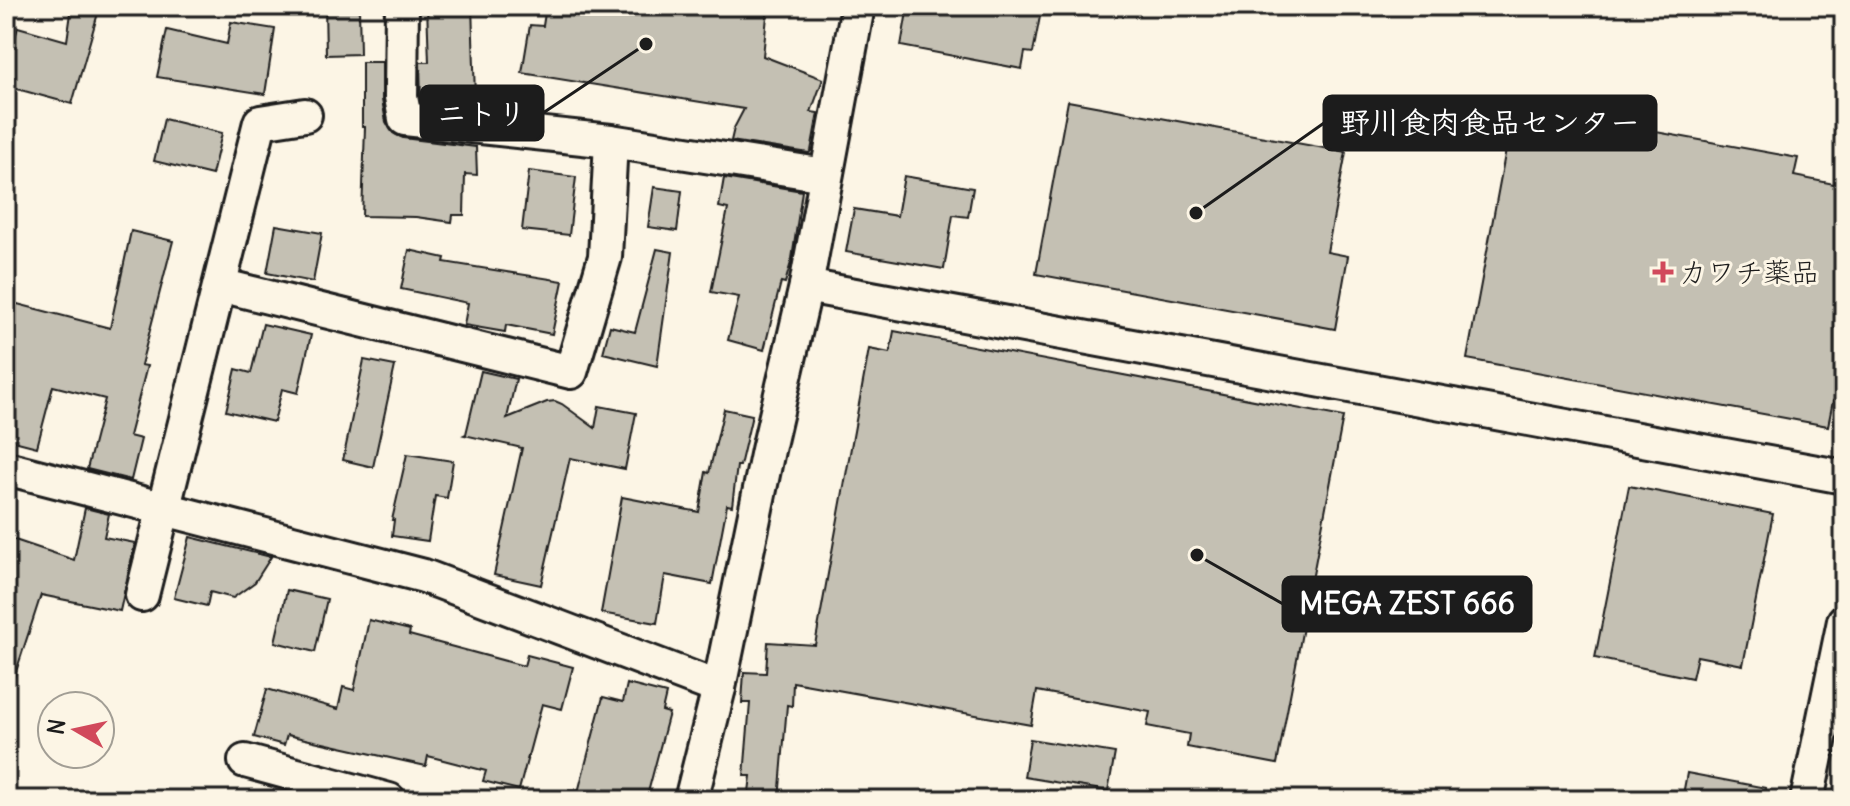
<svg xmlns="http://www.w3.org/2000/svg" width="1850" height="806" font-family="Delius,'Klee One',sans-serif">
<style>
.building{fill:#c4c0b3;stroke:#1c1c1c;stroke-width:2}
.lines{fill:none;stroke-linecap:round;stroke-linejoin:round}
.minor-casing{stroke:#1c1c1c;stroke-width:38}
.minor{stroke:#fcf5e5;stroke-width:32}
.poi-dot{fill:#d1495b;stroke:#fcf5e5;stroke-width:3}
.labels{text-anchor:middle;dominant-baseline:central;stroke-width:6;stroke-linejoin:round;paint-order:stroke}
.poi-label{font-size:28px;fill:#1c1c1c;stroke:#fcf5e5;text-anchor:start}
.leader{fill:none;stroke:#1c1c1c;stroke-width:3}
.callout-dot{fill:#1c1c1c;stroke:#fcf5e5;stroke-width:3}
.callout{fill:#1c1c1c;stroke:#1c1c1c;stroke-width:3}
.callout-label{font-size:30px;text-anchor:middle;font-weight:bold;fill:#fff}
</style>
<rect width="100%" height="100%" fill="#fcf5e5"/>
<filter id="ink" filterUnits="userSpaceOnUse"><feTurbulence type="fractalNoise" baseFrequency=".0125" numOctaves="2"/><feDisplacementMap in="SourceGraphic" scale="16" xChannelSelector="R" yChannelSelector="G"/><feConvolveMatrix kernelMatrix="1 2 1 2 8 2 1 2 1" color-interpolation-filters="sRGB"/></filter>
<g filter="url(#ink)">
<g class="building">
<polygon points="72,6 100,6 72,104 6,86 6,71 18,27 67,41"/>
<polygon points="325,6 359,6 360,54 326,55"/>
<polygon points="427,6 472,6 475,97 455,98 455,105 421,102 420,62 429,62"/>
<polygon points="546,6 768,6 763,56 823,79 811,112 818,113 811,151 809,153 731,141 734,128 744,109 522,73 530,25 543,26"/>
<polygon points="908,6 1042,6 1033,53 1025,52 1022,69 901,46"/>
<polygon points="231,22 275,29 265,94 157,77 167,30 227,44"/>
<polygon points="362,62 382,62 382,100 386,122 393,133 403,138 476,147 477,175 465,174 464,215 453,215 452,222 416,217 362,216 365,127 362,127"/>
<polygon points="1068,101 1346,152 1327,252 1348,256 1335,329 1036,274"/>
<polygon points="1514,106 1798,158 1794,176 1844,186 1844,403 1833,401 1828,426 1467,359"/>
<polygon points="164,119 222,133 212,175 154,161"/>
<polygon points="529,171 576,177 569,235 522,230"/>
<polygon points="904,176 973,188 968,217 953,215 944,269 846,252 854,209 897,216"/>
<polygon points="724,178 802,191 792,259 785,283 781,282 764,350 728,340 739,297 711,292 728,209 719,207"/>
<polygon points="654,187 682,191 677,231 648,227"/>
<polygon points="276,225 322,233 313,282 267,273"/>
<polygon points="131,231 173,241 141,365 147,366 129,436 141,439 131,480 87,469 105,399 53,386 37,447 6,439 6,301 110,328"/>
<polygon points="657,249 673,252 657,366 603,353 610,326 635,332"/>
<polygon points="409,250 445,258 444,262 563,281 552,334 506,325 505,332 464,325 468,303 401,289"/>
<polygon points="263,324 311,335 298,393 282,389 274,422 226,411 236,369 251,373"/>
<polygon points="894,331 1343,417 1277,764 1187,747 1189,734 1147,726 1150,712 1037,691 1031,725 793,682 792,706 787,705 779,800 748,800 751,776 744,776 750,703 742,703 744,672 766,673 768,642 815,645 869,349 890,353"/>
<polygon points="364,360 395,366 373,467 343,460"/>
<polygon points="481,371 516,379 507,418 547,402 555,401 562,404 595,428 599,406 636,413 625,469 570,458 541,585 494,575 522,448 464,435 466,434"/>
<polygon points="724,409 752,415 740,466 737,466 732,506 727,505 712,584 665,575 657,623 601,613 622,497 699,512 706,472 709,473"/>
<polygon points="407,454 453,461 447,498 435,496 428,541 392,536 394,520 392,520"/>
<polygon points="1629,486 1773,514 1743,665 1697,656 1692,678 1595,658"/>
<polygon points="85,508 109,514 104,537 135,543 120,611 41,595 11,687 6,686 6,537 74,560"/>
<polygon points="190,537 271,557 255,582 233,598 210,592 207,606 174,598"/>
<polygon points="287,590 327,599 315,652 275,642"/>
<polygon points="369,620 410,630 409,635 524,666 527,655 573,667 562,709 542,704 519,790 483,781 486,771 428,756 426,766 287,735 284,745 254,737 267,689 338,709 343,687 354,690"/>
<polygon points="627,684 666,694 662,711 669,713 646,800 576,800 603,697 623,702"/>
<polygon points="1030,739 1115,753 1108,791 1024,777"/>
<polygon points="1687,773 1766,788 1765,800 1682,800"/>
</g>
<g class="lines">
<g class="minor-casing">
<g id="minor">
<polyline points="402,6 401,97 405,119 611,141 825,175"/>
<polyline points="220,285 571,372 605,257 611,141"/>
<polyline points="806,286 1844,477"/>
<polyline points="6,468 424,576 719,688"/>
<polyline points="142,595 260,122 305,115"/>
<polyline points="245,761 389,800"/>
<polyline points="691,800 719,688 768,450 806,286 858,6"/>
<polyline points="1807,800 1844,621"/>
</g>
</g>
<use href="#minor" class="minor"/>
</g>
</g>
<path class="poi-dot" d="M1659 260h8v8h8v8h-8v8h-8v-8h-8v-8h8z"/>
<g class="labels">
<g class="poi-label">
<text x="1679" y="272">カワチ薬品</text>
</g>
</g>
<path class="leader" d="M646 44L543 113M1196 213L1324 123M1197 555L1283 604"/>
<g class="callout-dot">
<circle cx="646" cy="44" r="8"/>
<circle cx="1196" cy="213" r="8"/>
<circle cx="1197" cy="555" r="8"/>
</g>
<g class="callout">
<rect x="421" y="86" width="122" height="54" rx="8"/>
<rect x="1324" y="96" width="332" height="54" rx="8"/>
<rect x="1283" y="577" width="248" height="54" rx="8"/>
</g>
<g class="callout-label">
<text x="482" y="124">ニトリ</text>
<text x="1490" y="133">野川食肉食品センター</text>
<text x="1407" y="614">MEGA ZEST 666</text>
</g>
<rect width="1850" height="806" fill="none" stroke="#fcf5e5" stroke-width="32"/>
<rect x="16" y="16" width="1818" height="774" fill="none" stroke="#1c1c1c" stroke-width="3" filter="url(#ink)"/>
<g transform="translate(76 730) rotate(279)"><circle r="38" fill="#fcf5e5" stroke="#a29e95" stroke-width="2"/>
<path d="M0-6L14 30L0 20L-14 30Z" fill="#d1495b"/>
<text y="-12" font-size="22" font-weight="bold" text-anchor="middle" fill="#1c1c1c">N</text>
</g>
</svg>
